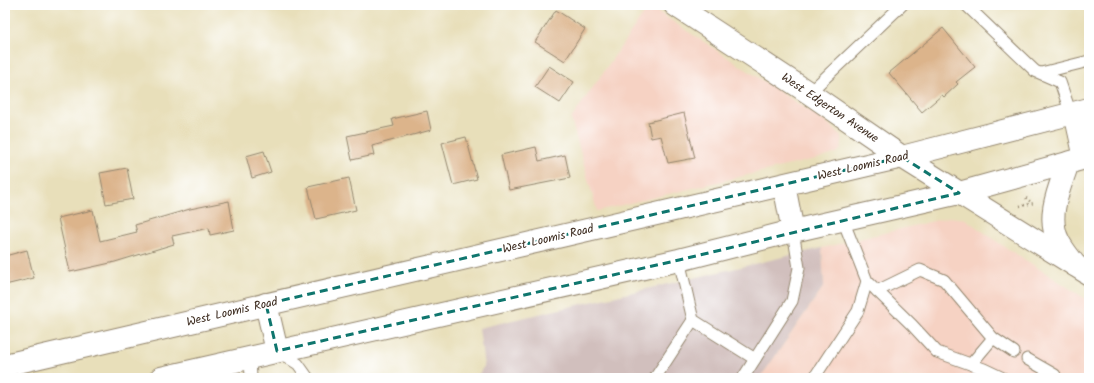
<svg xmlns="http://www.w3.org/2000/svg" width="1094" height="383" font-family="Kalam,sans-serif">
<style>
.built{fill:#f6d2c3}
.industrial{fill:#d1bfbd}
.building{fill:#dcb48b}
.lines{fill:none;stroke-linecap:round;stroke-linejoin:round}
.lane-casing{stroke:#92846c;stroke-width:13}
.secondary-casing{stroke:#92846c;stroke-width:24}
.primary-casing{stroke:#92846c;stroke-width:24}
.path{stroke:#92846c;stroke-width:2.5;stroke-dasharray:1 3;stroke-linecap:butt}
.lane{stroke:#fff;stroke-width:11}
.secondary{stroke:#fff;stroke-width:22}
.primary{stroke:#fff;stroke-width:22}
.marked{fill:none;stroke:#0f766e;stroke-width:3;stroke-dasharray:8 5;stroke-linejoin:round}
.labels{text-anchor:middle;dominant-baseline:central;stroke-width:4;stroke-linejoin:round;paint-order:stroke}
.street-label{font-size:12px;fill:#3b2a1e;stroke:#fff}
</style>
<rect width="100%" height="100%" fill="#fff"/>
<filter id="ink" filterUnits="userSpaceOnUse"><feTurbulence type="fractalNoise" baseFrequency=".025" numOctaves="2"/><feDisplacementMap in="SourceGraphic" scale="8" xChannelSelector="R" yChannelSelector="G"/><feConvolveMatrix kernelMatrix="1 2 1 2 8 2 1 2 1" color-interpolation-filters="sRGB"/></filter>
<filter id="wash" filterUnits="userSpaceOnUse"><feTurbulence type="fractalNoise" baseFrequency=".012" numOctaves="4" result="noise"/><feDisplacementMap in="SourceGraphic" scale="16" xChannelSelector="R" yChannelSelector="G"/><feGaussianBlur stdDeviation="0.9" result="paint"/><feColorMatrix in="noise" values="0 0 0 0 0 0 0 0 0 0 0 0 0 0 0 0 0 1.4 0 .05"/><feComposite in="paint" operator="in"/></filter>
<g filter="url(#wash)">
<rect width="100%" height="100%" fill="#e8dfba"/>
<g class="built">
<polygon points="649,6 829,124 840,135 842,142 841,149 837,153 828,156 597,211 571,119"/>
<polygon points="950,217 965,219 999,243 1089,301 1089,378 760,378 824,286 822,248"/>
</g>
<polygon class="industrial" points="822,248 824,286 760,378 476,378 484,366 479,328"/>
<g id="blocks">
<g class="building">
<polygon points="556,10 585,29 565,61 535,42"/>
<polygon points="943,28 975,67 956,82 958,84 944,97 942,95 922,112 889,73"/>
<polygon points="549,66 574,82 560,103 535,87"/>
<polygon points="427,111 431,130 372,146 374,155 352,160 347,136 394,126 392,119"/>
<polygon points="684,113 695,158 668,163 661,136 651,138 648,122"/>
<polygon points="466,137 477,179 453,185 442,143"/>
<polygon points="536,147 539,161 565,155 570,178 509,190 501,155"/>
<polygon points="264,151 271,172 252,178 246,156"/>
<polygon points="127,168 133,199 106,204 100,173"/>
<polygon points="349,178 356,210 316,219 308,187"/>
<polygon points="229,201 234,230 210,235 209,228 172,236 174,244 115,262 70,272 58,218 93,210 100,241 137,232 135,225 190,209"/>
<polygon points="27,250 34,278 5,285 5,256"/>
</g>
</g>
</g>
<g filter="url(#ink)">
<use href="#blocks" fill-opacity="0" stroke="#92846c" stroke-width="1"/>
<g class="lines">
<g class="lane-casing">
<g id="lane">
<polyline points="966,5 1035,71 1060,82 1071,114"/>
<polyline points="1041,73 1089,61"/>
<polyline points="809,93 902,5"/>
<polyline points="843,220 867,281 912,325 937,352 984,369 1003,378"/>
<polyline points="679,260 693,320 755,359 792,301 799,268 793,231"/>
<polyline points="877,291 920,270 944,280 993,338 971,364"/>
<polyline points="993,338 1014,352"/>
<polyline points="279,352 298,364 308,378"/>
<polyline points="250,357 251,378"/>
<polyline points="1027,359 1055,375 1053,378"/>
<polyline points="655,378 693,320"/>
<polyline points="743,378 755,359"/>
<polyline points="814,378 858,311 867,281"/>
</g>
</g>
<g class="secondary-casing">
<polyline id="secondary" points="675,5 809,93 902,157 1089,274"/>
</g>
<g class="primary-casing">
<g id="primary">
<polyline points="1075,113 1085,158"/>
<path d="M1068 163C1060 187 1046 215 1058 240 1062 249 1070 258 1075 265"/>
<polyline points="784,185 793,231"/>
<polyline points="266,304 277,351"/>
<polyline points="5,365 902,157 1089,109"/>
<polyline points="161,378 679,260 793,231 959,193 1089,157"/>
</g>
</g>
<g class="path">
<polyline points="1026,198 1032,203"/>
<polyline points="1020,206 1034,203"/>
</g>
<use href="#lane" class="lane"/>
<use href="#secondary" class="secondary"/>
<use href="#primary" class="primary"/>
</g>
</g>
<path class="marked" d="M902 157 959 193 679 260 277 351 266 304Z"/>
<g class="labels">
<g class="street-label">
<text transform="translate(830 108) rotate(34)">West Edgerton Avenue</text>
<text transform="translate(863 166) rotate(-13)">West Loomis Road</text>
<text transform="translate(548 239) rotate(-13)">West Loomis Road</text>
<text transform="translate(232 312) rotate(-13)">West Loomis Road</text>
</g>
</g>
<rect width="1094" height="383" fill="none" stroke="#fff" stroke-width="20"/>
</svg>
